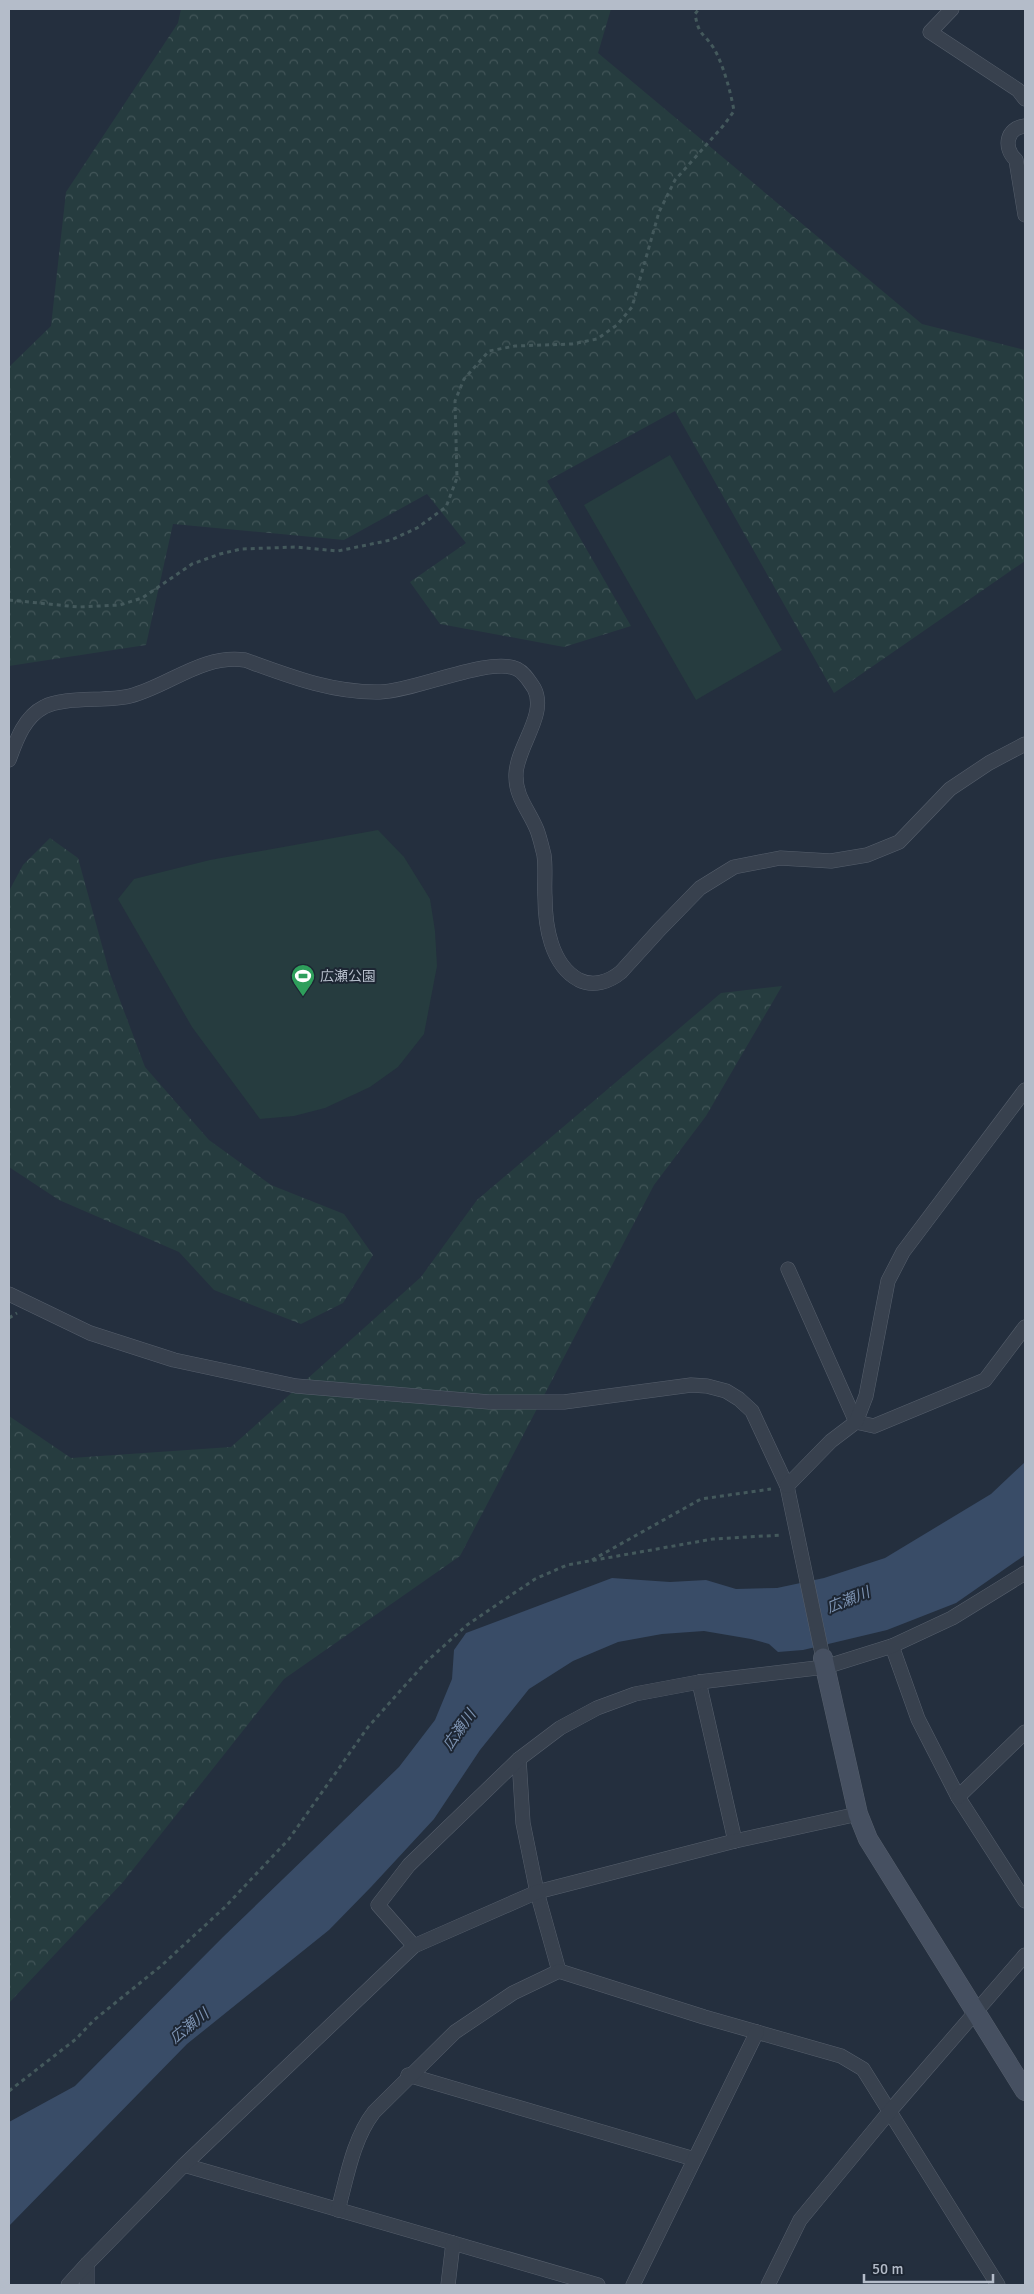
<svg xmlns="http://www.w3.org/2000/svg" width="1034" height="2294" font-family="Signika,'Noto Sans JP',sans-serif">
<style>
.grass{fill:#263c3f}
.forest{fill:url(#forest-crowns)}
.water{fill:#394c67}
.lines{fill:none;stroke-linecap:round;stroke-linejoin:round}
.street-casing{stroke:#565f6c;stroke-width:15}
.secondary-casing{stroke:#565f6c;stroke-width:20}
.path{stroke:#44595c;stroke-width:3;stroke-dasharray:4 4;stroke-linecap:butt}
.street{stroke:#38414e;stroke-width:14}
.secondary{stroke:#465061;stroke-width:19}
.labels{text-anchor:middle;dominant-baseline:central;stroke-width:4;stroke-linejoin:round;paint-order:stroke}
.poi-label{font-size:14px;fill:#b4bcc9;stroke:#1d2633;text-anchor:start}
.water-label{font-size:15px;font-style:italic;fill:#7c92b1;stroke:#1d2633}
</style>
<defs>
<pattern id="forest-crowns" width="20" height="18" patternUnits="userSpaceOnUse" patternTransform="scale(1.25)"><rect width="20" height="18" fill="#263c3f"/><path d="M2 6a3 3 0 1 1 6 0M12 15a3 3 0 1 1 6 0" fill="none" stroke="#435659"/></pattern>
</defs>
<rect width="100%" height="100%" fill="#242f3e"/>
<g class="grass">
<polygon points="670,455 782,650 696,700 584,505"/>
<polygon points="378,830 404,857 430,899 435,931 437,966 424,1034 398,1067 370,1087 325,1108 294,1116 260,1119 192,1027 118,899 134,879 210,860"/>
</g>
<g class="forest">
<polygon points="181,9 611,9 598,53 922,324 1025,350 1025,561 834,693 675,411 547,481 631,626 564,647 440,624 410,582 466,543 427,494 344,540 173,524 146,645 9,666 9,367 51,326 66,192 178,23"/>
<polygon points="50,838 78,858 109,971 145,1067 209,1140 271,1185 344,1214 373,1255 343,1303 301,1324 214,1290 179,1252 59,1200 9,1167 9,891 23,865"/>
<polygon points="782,986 706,1116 654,1185 460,1556 284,1679 123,1882 9,2003 9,1416 71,1458 231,1447 421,1277 477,1200 721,993"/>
</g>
<polygon class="water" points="1025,1462 1025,1555 956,1603 887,1630 803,1650 778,1652 769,1644 751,1639 704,1631 662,1634 618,1642 573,1661 529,1689 480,1750 434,1819 371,1887 329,1930 187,2044 9,2226 9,2122 75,2086 223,1937 399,1767 435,1720 452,1679 454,1650 466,1633 612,1578 670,1582 706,1580 736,1589 777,1588 824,1578 885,1558 991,1494"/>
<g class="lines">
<g class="street-casing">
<g id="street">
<polyline points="952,9 930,32 1018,90 1025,99"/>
<path d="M1025 126C1006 128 1003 148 1016 160L1025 215"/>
<path d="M9 760C16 741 24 717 44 707 64 696 106 702 130 696 169 686 202 654 245 660 289 676 332 693 380 692 415 691 490 656 517 669 525 673 529 681 534 688 548 714 517 746 516 774 515 797 529 810 537 830 540 838 542 847 544 855 546 868 544 884 545 897 545 926 551 965 579 980 593 987 609 982 621 972L660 929 700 888 734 867 780 858 831 861 867 855 899 842 950 789 989 763 1025 744"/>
<polyline points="788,1269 856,1422"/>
<polyline points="9,1294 90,1333 174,1360 296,1386 489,1402 564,1402 691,1385 707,1386 726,1391 739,1399 752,1411 787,1486 823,1658"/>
<polyline points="856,1422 874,1426 985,1380 1025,1327"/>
<polyline points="787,1486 831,1441 856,1422 866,1396 888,1281 903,1252 1025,1090"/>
<polyline points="892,1646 918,1719 958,1797 1025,1901"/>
<polyline points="699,1682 735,1841"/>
<polyline points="519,1759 523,1823 537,1892 559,1971"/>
<polyline points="958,1797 1025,1732"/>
<polyline points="414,1946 378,1905 409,1865 519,1759 560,1728 597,1708 635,1694 699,1682 825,1667 892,1646 952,1618 1025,1573"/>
<polyline points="408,2075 694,2159"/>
<polyline points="184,2165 598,2285"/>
<path d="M338 2210C347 2177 353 2139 374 2112L455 2032 513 1993 559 1971 704 2017 841 2056 863 2069 998 2285"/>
<polyline points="87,2264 87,2285"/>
<polyline points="68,2285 87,2264 184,2165 414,1946 537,1892 735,1841 858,1814"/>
<polyline points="448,2285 453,2243"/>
<polyline points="633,2285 757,2032"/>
<polyline points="768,2285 800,2220 890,2111 1025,1955"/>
</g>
</g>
<g class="secondary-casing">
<polyline id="secondary" points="823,1658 858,1814 868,1839 1025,2091"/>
</g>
<g class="path">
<path d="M9 600 78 607 120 605 142 598 192 564 220 554 241 549 296 547 338 551 391 540 417 528 446 507 457 478 455 401 464 379 489 351 515 346 572 344 597 339 617 325 632 307 659 212 675 180 724 125 734 111C731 93 723 63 713 47 702 31 699 36 695 14L699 9"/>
<polyline points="9,1318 17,1313"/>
<polyline points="592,1560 701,1499 771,1489"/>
<polyline points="9,2091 76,2039 94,2020 161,1966 225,1907 289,1839 368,1727 426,1662 467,1625 535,1579 567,1565 713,1539 782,1535"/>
</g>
<use href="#street" class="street"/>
<use href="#secondary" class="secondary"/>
</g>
<defs>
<g id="stadium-pin" transform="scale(1.25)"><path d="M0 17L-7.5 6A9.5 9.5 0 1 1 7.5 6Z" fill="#2e9e5b" stroke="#1d2633"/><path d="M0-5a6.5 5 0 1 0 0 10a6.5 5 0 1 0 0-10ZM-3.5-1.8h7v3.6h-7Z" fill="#fff"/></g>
</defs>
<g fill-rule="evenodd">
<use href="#stadium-pin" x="303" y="976"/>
</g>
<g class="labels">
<g class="poi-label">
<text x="320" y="976">広瀬公園</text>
</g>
<g class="water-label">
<text transform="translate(848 1600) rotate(-22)">広瀬川</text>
<text transform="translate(459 1730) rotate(-55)">広瀬川</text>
<text transform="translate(189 2026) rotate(-39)">広瀬川</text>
</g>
</g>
<rect width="1034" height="2294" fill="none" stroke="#b4bcc9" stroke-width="20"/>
<path d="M864 2274v8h129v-8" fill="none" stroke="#b4bcc9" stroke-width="2.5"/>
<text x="872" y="2274" font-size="15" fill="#b4bcc9" stroke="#1d2633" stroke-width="4" paint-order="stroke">50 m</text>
</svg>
